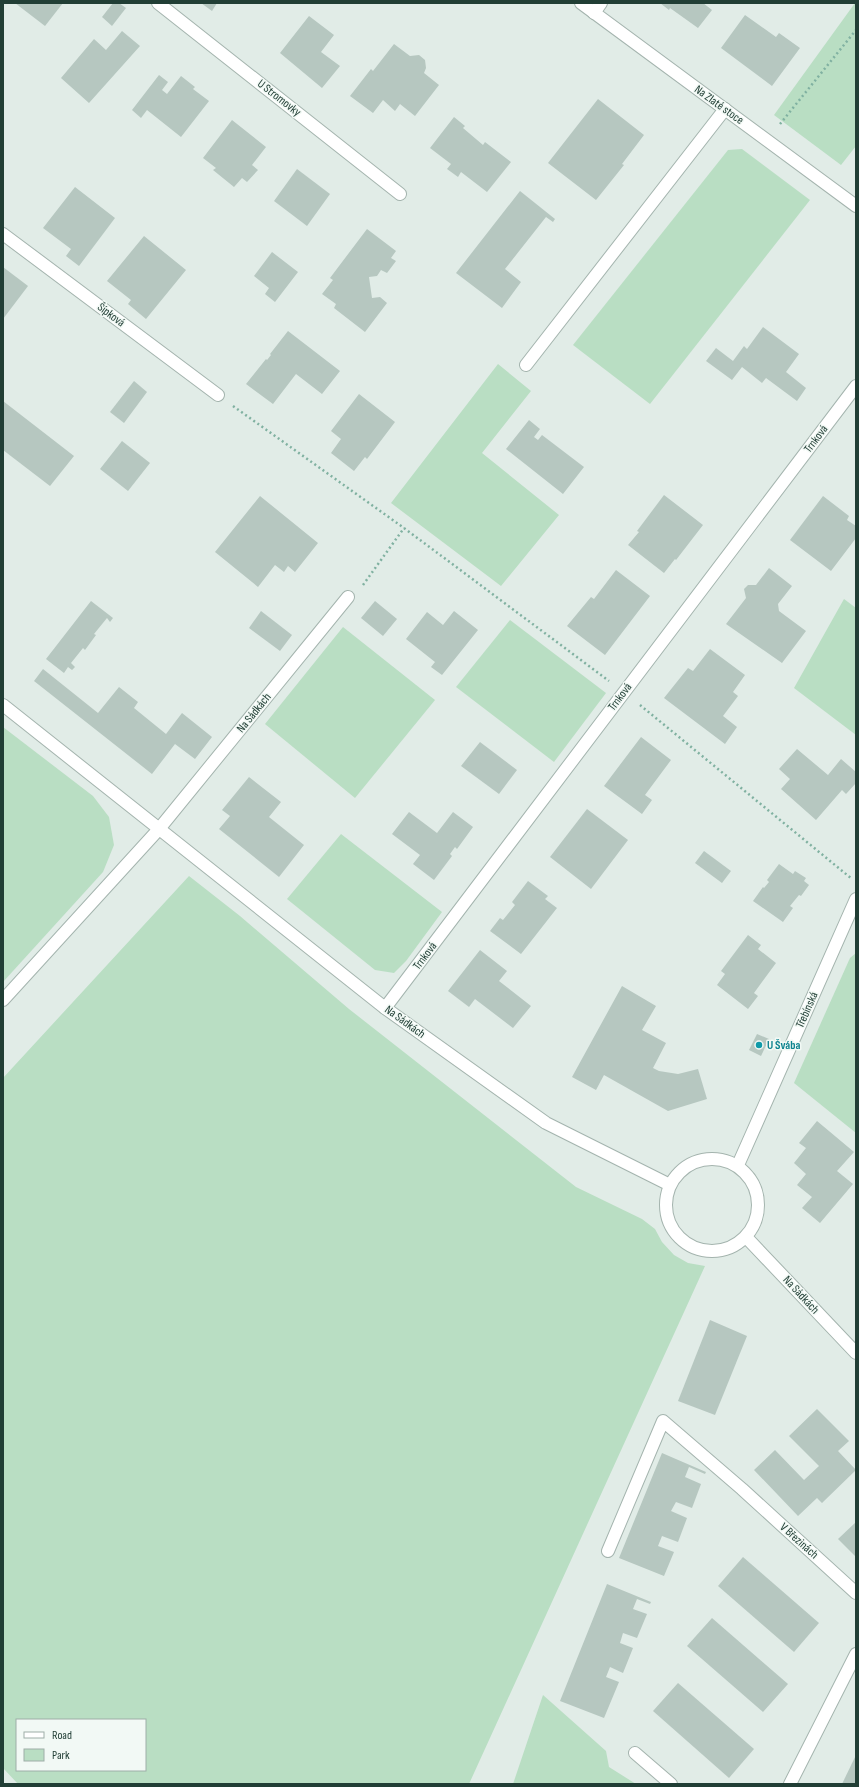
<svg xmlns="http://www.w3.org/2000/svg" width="859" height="1787" font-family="'Sofia Sans Condensed',sans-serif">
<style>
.green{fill:#b9dec3;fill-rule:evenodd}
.building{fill:#b6c7c0}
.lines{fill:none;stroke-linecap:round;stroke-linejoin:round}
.minor-casing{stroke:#a4b4ae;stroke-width:14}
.path{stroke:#80b1a1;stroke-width:2.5;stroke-dasharray:2 3;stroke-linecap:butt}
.minor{stroke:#fff;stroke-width:12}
.culture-dot{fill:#0f9aa8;stroke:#f2f9f5;stroke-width:1.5}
.labels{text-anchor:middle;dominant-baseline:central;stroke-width:3;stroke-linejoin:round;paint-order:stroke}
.street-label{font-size:12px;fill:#213e35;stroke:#f2f9f5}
.culture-label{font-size:12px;font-weight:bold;fill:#0d838f;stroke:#f2f9f5;text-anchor:start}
</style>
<rect width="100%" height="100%" fill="#e1ece7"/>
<g class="green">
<polygon points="855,3 856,3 856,146 841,165 774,115"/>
<polygon points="742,149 810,200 650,404 573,345 728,150"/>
<polygon points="498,364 531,391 482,453 559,515 501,586 391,503"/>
<polygon points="844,599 856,608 856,735 794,688"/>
<polygon points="510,620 606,693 554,762 456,687"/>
<polygon points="343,627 435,700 355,798 265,724"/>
<polygon points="3,727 93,796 109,817 114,845 103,872 3,982"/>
<polygon points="341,834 442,912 406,961 394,973 375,970 287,899"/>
<path d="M189 876 240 916 349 1009 576 1187 642 1219 655 1229 662 1242 674 1255 688 1263 705 1266 469 1784H18L3 1768V1078ZM17 1720H145V1770H17Z"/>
<polygon points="856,953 856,1133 794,1083 850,958"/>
<polygon points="543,1695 606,1751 609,1767 636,1784 513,1784"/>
</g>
<g class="building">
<polygon points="15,3 63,3 45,26"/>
<polygon points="113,3 119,3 126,8 112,26 102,17"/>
<polygon points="201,3 217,3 212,11"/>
<polygon points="660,3 703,3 712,10 698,28 670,8 669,10"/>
<polygon points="745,15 776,37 779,33 800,48 772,86 721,48"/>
<polygon points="309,16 334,35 321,52 340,66 322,88 280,53"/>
<polygon points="122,31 140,46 89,103 61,78 94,39 106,50"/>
<polygon points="394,44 410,56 419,55 425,60 426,68 424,73 439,85 415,116 400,104 395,111 383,100 373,113 350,96 371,69 373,71"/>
<polygon points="159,75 168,82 162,90 167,94 181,76 195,87 193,89 209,101 181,137 147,110 141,118 132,110"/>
<polygon points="598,99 644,135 622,164 624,165 596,200 548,163"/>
<polygon points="454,117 465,126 463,128 483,145 485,142 511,162 487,192 461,172 458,177 447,169 451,164 430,148"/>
<polygon points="232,120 266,147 252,165 258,170 247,182 242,178 234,187 213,170 216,168 203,158"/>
<polygon points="297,169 330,194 307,226 274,201"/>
<polygon points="75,187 115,218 79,266 66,256 71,249 43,228"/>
<polygon points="520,191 555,219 553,222 546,217 505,269 521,282 502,308 456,273"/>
<polygon points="367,229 396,251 391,258 396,261 387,273 381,270 377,276 369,277 372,298 380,297 387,303 365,332 334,308 336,304 322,294 333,280 330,278"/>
<polygon points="144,236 186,270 146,319 128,304 131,300 107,281"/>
<polygon points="272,252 298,272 275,302 265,294 269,288 254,276"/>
<polygon points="3,267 28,286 3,319"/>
<polygon points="763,327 799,354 786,372 806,388 797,401 766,378 762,383 742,367 732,380 706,361 716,348 733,361 744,346 747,349"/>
<polygon points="288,331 340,371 322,394 296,374 273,404 246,384 266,359 267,360 271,355 270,354"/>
<polygon points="134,381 147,392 124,423 110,412"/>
<polygon points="359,394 395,422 367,459 365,457 354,471 331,453 341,439 331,431"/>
<polygon points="3,401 74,456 50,486 3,450"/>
<polygon points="529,420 540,429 534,437 538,440 542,435 584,467 563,494 506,449"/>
<polygon points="122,441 150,463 128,491 100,469"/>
<polygon points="664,495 703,525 676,560 675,559 664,573 628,545 639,532 637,531"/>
<polygon points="260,496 318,543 295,572 288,566 284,572 275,565 258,587 215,552"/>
<polygon points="823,496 849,516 847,520 856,526 856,538 831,571 790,540"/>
<polygon points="769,568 792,586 778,604 779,611 806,631 782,663 726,624 746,598 744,589 748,585 756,585"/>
<polygon points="616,570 650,596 605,655 567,626 591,597 594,599"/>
<polygon points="91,601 113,618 110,622 107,618 94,634 96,635 85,650 83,648 71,663 75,667 72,670 68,667 64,673 46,659"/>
<polygon points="375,601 397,619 383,636 361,618"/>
<polygon points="261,611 292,635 280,651 249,628"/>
<polygon points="454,611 478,630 442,675 431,667 435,662 406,639 427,612 443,625"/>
<polygon points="710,649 745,675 733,692 738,696 723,716 737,727 725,744 664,698 688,668 693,671"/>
<polygon points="43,669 98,713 119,687 138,702 134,708 166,734 182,713 212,737 195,759 175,744 152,774 34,681"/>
<polygon points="641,737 671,760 645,795 652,800 642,814 604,786"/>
<polygon points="480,742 517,770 499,794 461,766"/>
<polygon points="797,749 828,775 841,759 856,772 856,783 846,794 842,790 816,820 781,789 790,779 779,769"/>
<polygon points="249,777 281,802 269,817 304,845 279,877 219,829 230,816 222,810"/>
<polygon points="587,809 628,840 591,889 550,857"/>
<polygon points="409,812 437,833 453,812 473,827 457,849 455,847 450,854 452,856 434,880 413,864 420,855 392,834"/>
<polygon points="704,851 731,871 722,883 695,863"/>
<polygon points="779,864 793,874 795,871 806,878 804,881 809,885 801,896 799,895 790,906 793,908 783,922 753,901 763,887 764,888 769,882 767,880"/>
<polygon points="528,881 548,896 545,899 557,908 521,954 490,931 500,918 503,920 515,905 512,902"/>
<polygon points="748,935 761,945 758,949 776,963 754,993 758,996 748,1009 717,985 725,974 721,971"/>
<polygon points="480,950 507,971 499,981 531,1006 513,1028 475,999 469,1007 448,991"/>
<polygon points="622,986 656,1006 642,1030 666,1043 653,1068 659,1071 678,1074 698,1069 707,1099 668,1111 604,1075 596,1090 572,1077"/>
<polygon points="757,1034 769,1039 761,1056 749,1050"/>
<polygon points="817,1121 854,1152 837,1171 853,1184 820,1223 802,1208 812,1197 797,1185 806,1174 794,1163 806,1148 799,1143"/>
<polygon points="710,1320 747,1336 715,1415 678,1401"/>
<polygon points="817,1409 849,1441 838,1451 856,1470 822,1503 817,1498 798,1516 754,1470 775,1450 804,1480 819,1466 789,1436"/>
<polygon points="662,1453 706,1472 705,1474 689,1467 685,1477 701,1484 692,1508 676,1502 671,1511 687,1518 678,1542 662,1536 658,1546 674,1552 664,1576 619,1558"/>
<polygon points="856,1522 856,1557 838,1539"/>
<polygon points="743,1557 819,1623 794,1652 718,1586"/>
<polygon points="607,1584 651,1602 650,1604 637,1599 633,1609 647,1614 637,1638 623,1633 620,1643 633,1648 623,1673 610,1667 606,1677 619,1682 604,1718 560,1701"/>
<polygon points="712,1618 788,1684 763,1712 687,1646"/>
<polygon points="678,1683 754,1749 729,1778 653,1711"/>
<polygon points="856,1755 856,1784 842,1784"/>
</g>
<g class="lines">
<g class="minor-casing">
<g id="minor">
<polyline points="158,3 400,194"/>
<polyline points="581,3 856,206"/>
<polyline points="594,13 601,3"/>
<polyline points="3,234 218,395"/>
<polyline points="526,365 725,109"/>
<polyline points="3,705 385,1008 546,1123 670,1185"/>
<polyline points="3,1000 159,829 348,597"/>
<polyline points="385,1008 856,386"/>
<circle cx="712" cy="1205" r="46"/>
<polyline points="738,1165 856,899"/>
<polyline points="746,1237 856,1353"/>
<polyline points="608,1551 663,1421 742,1489 856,1593"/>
<polyline points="635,1753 671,1784"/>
<polyline points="790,1784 856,1654"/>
</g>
</g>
<g class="path">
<polyline points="780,124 856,30"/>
<polyline points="233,406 404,528 609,681"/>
<polyline points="363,585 404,528"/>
<polyline points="640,705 852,879"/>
</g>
<use href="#minor" class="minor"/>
</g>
<circle class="culture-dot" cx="759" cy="1045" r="4"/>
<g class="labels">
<g class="street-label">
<text transform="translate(279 98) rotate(38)">U Stromovky</text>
<text transform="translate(719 105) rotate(36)">Na Zlaté stoce</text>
<text transform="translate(111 315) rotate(37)">Šípková</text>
<text transform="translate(816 439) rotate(-53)">Trnková</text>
<text transform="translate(620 697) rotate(-53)">Trnková</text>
<text transform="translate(254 713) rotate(-51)">Na Sádkách</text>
<text transform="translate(425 956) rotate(-53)">Trnková</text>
<text transform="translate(807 1010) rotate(-66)">Třebínská</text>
<text transform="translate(405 1022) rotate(36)">Na Sádkách</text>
<text transform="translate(801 1295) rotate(47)">Na Sádkách</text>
<text transform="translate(799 1541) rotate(42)">V Březinách</text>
</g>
<g class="culture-label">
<text x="767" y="1045">U Švába</text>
</g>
</g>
<rect width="859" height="1787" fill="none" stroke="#213e35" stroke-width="8"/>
<rect x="16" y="1719" width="130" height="52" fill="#f2f9f5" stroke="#9eaea8"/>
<rect x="24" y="1732" width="20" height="6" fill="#ffffff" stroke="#9eaea8"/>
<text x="52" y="1739" font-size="12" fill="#213e35">Road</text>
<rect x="24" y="1749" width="20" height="12" fill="#b9dec3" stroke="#9eaea8"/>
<text x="52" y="1759" font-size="12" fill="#213e35">Park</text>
</svg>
